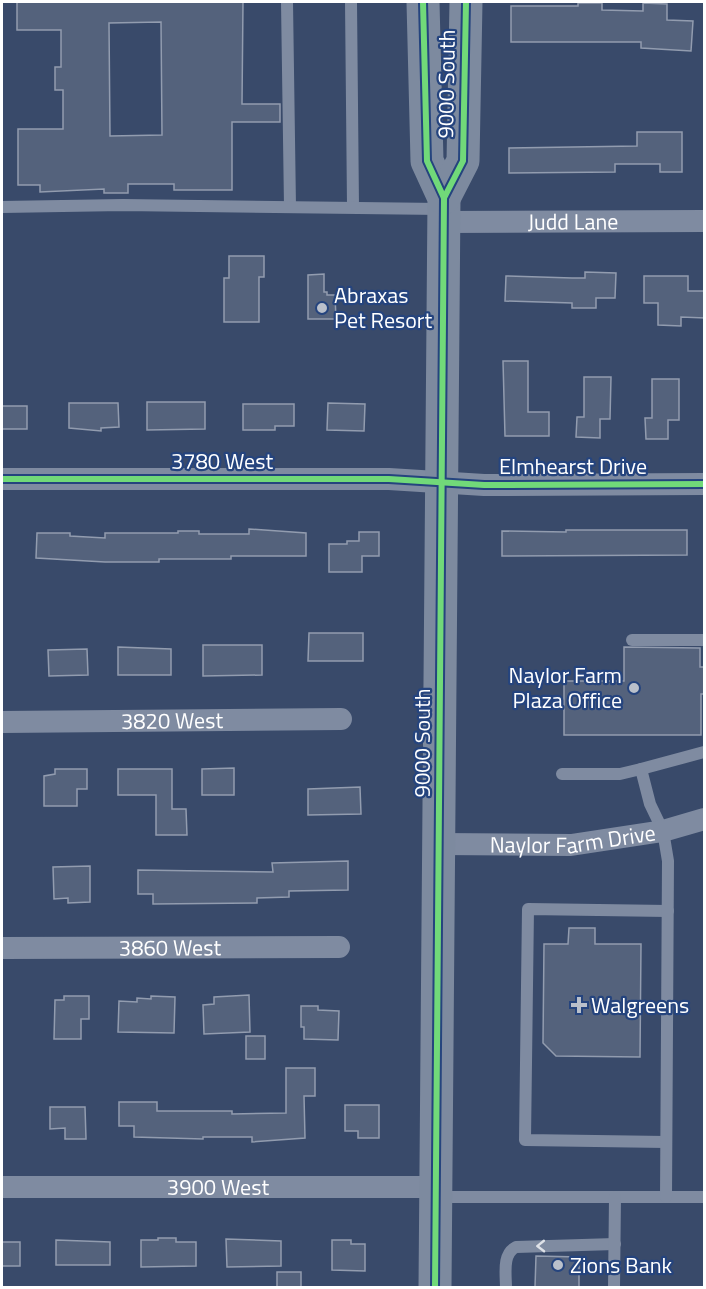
<svg xmlns="http://www.w3.org/2000/svg" width="706" height="1289" font-family="'Titillium Web',sans-serif">
<style>
.building{fill:#54627c;stroke:#929caf;stroke-width:1.5;fill-rule:evenodd}
.lines{fill:none;stroke-linecap:round;stroke-linejoin:round}
.service{stroke:#7f8ba1;stroke-width:12}
.minor{stroke:#7f8ba1;stroke-width:22}
.primary{stroke:#7d8a9f;stroke-width:33}
.cycleway-casing{stroke:#25447e;stroke-width:10}
.cycleway{stroke:#71d979;stroke-width:6}
.oneway{stroke:#dfe2e8}
.poi-dot{fill:#bac0cb;stroke:#25447e;stroke-width:2}
.labels{text-anchor:middle;dominant-baseline:central;stroke-width:4.5;stroke-linejoin:round;paint-order:stroke}
.street-label{font-size:22px;fill:#fff;stroke:#25447e}
.poi-label{font-size:22px;fill:#fff;stroke:#25447e;text-anchor:start}
</style>
<rect width="100%" height="100%" fill="#394a6a"/>
<g class="building">
<path d="M17 2H243L242 104H280V122H232V190H174V184H128V193H104V189L40 192V185H18V129H63V90H55V67H61V30H17ZM161 22 162 135 110 136 109 23Z"/>
<polygon points="578,3 602,3 602,10 643,11 643,3 667,4 667,20 693,21 691,51 641,48 641,42 511,42 511,6 578,6"/>
<polygon points="637,132 682,132 682,172 660,172 660,164 615,164 615,172 509,173 509,148 637,146"/>
<polygon points="229,256 264,256 264,277 259,277 259,322 224,322 224,278 229,278"/>
<polygon points="585,272 616,273 615,298 596,298 596,308 572,308 572,303 505,301 506,276 572,278 585,278"/>
<polygon points="324,274 324,292 327,292 327,295 335,295 336,319 308,319 308,275"/>
<polygon points="644,276 688,276 688,291 705,291 705,318 681,317 681,326 658,325 658,303 644,303"/>
<polygon points="503,361 528,361 528,412 549,412 549,436 505,436"/>
<polygon points="584,377 611,377 610,419 600,419 600,438 576,437 577,417 584,417"/>
<polygon points="652,379 679,379 679,420 668,420 668,439 646,439 645,418 652,418"/>
<polygon points="147,402 205,402 205,429 147,430"/>
<polygon points="69,403 118,403 119,427 101,428 101,431 69,428"/>
<polygon points="328,403 365,404 364,431 327,430"/>
<polygon points="243,404 294,404 294,426 275,426 275,430 243,430"/>
<rect x="2" y="406" width="25" height="23"/>
<polygon points="249,529 306,533 306,556 231,556 231,559 159,559 159,562 105,562 36,558 37,533 70,533 70,536 105,538 105,533 178,533 178,531 199,531 199,534 249,534"/>
<polygon points="566,530 687,530 687,555 502,556 502,531 566,532"/>
<polygon points="359,532 379,532 379,556 362,556 362,572 329,572 329,544 347,544 347,541 359,541"/>
<polygon points="309,633 363,633 363,661 308,661"/>
<polygon points="203,645 262,645 262,675 203,676"/>
<polygon points="118,647 171,649 171,675 118,675"/>
<polygon points="624,647 700,648 700,667 705,667 705,694 701,694 701,735 564,735 564,681 624,681"/>
<polygon points="87,649 88,675 49,676 48,650"/>
<polygon points="234,768 234,795 202,795 202,769"/>
<polygon points="55,769 87,769 87,789 77,789 77,806 44,806 44,776 55,774"/>
<polygon points="118,769 172,769 172,809 186,809 187,835 156,835 156,795 118,795"/>
<polygon points="360,787 361,814 308,815 308,789"/>
<polygon points="348,861 348,890 289,891 289,897 257,898 257,903 153,904 153,894 138,894 138,870 273,872 272,863"/>
<polygon points="90,866 90,902 68,903 68,898 54,899 53,867"/>
<polygon points="569,928 595,928 595,944 641,944 640,1057 556,1056 543,1043 544,944 568,944"/>
<polygon points="249,995 250,1032 204,1034 203,1005 214,1004 214,997"/>
<polygon points="64,996 89,996 89,1019 81,1019 81,1039 54,1039 55,1000 64,1000"/>
<polygon points="151,996 175,997 174,1033 118,1032 119,1001 137,1002 137,998 151,999"/>
<polygon points="301,1006 318,1006 318,1010 339,1011 338,1040 304,1039 304,1027 301,1027"/>
<rect x="246" y="1036" width="19" height="23"/>
<polygon points="286,1068 315,1068 315,1096 304,1096 305,1138 252,1142 252,1137 203,1137 203,1139 134,1137 134,1126 119,1126 119,1102 157,1102 157,1111 232,1111 232,1114 286,1113"/>
<polygon points="345,1105 379,1105 379,1138 358,1138 358,1131 345,1131"/>
<polygon points="50,1107 85,1107 86,1139 65,1139 65,1128 50,1129"/>
<polygon points="158,1238 176,1238 176,1242 196,1242 196,1266 141,1267 141,1240 158,1240"/>
<polygon points="226,1239 281,1241 281,1266 227,1267"/>
<polygon points="56,1240 110,1242 110,1265 56,1265"/>
<polygon points="332,1240 351,1240 351,1244 365,1244 365,1271 332,1270"/>
<rect x="2" y="1242" width="18" height="24"/>
<polygon points="536,1256 579,1257 579,1287 535,1287"/>
<rect x="277" y="1272" width="24" height="15"/>
</g>
<g class="lines">
<g class="service">
<polyline points="287,2 290,207"/>
<polyline points="351,2 353,207"/>
<polyline points="2,207 123,205 441,209"/>
<polyline points="632,640 704,640"/>
<polyline points="562,774 620,774 641,769"/>
<polyline points="666,1142 525,1140 528,909 668,911"/>
<polyline points="437,1197 704,1197"/>
<polyline points="666,1197 668,861 663,831 650,804 641,769 704,752"/>
<path d="M506 1288C506 1274 502 1254 516 1247L615 1244"/>
<polyline points="614,1288 615,1197"/>
</g>
<g class="minor">
<path id="s1" d="M443 222 704 221"/>
<polyline points="2,479 389,479 484,485 704,484"/>
<path id="s2" d="M2 722 341 719"/>
<path id="s3" d="M439 844 571 845 663 831 704 819"/>
<path id="s4" d="M2 948 339 947"/>
<path id="s5" d="M2 1187H436"/>
</g>
<g class="primary">
<polyline points="423,2 427,161 444,198 435,1288"/>
<polyline points="444,198 463,161 466,2"/>
</g>
<g class="cycleway-casing">
<g id="cycleway">
<polyline points="423,2 427,161 444,198 435,1288"/>
<polyline points="444,198 463,161 466,2"/>
<polyline points="2,479 389,479 484,485 704,484"/>
</g>
</g>
<use href="#cycleway" class="cycleway"/>
</g>
<defs><path id="oneway-chevron" d="M-2-3.5L2.5 0L-2 3.5" fill="none" stroke-width="1.6" stroke-linecap="round" stroke-linejoin="round" transform="scale(1.5)"/></defs>
<use class="oneway" href="#oneway-chevron" transform="translate(541 1246) rotate(179)"/>
<g class="poi-dot">
<circle cx="322" cy="308" r="6"/>
<circle cx="634" cy="688" r="6"/>
<path d="M576 996h6v6h6v6h-6v6h-6v-6h-6v-6h6z"/>
<circle cx="558" cy="1265" r="6"/>
</g>
<g class="labels">
<g class="street-label">
<text transform="translate(446 84) rotate(-89)">9000 South</text>
<text stroke="none"><textPath href="#s1" startOffset="130">Judd Lane</textPath></text>
<text x="222" y="461">3780 West</text>
<text x="573" y="466">Elmhearst Drive</text>
<text stroke="none"><textPath href="#s2" startOffset="170">3820 West</textPath></text>
<text transform="translate(422 743) rotate(-90)">9000 South</text>
<text stroke="none"><textPath href="#s3" startOffset="134">Naylor Farm Drive</textPath></text>
<text stroke="none"><textPath href="#s4" startOffset="168">3860 West</textPath></text>
<text stroke="none"><textPath href="#s5" startOffset="216">3900 West</textPath></text>
</g>
<g class="poi-label">
<text x="334" y="295">Abraxas<tspan x="334" dy="25">Pet Resort</tspan></text>
<text x="622" y="675" text-anchor="end">Naylor Farm<tspan x="622" dy="25">Plaza Office</tspan></text>
<text x="591" y="1005">Walgreens</text>
<text x="570" y="1265">Zions Bank</text>
</g>
</g>
<rect width="706" height="1289" fill="none" stroke="#ffffff" stroke-width="6"/>
</svg>
